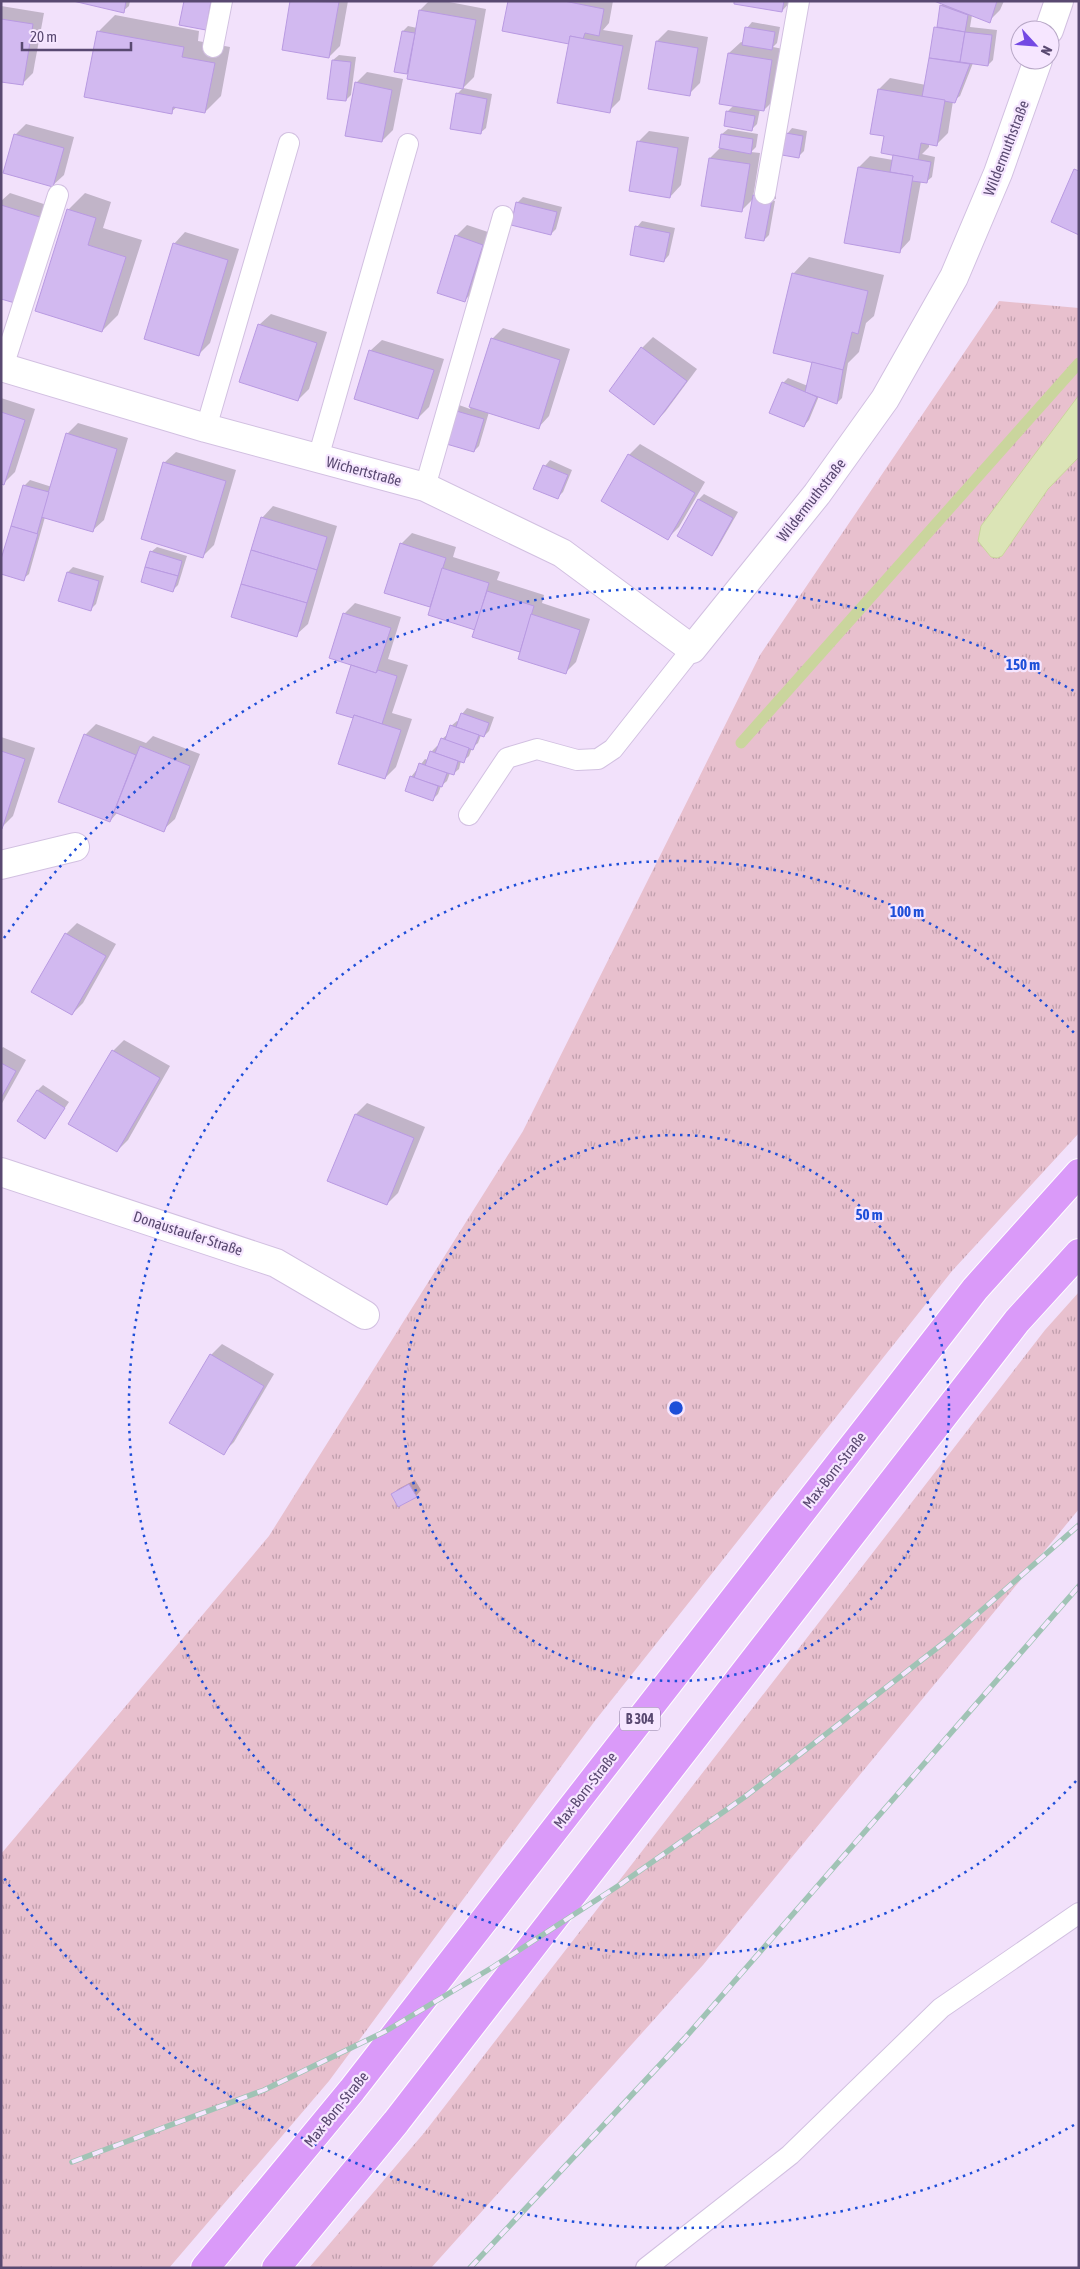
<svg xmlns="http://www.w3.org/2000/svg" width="1080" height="2269" font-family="'Asap Condensed',sans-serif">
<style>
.grass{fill:url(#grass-tufts)}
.water{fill:#dbe4b6;stroke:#cad59d}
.shadow{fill:#0003}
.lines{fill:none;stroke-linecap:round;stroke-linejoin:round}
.stream{stroke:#cad59d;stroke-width:11}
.building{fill:#d2b9f0;stroke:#b99ae2}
.lane-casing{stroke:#d2c0e1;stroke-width:22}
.street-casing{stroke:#d2c0e1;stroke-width:30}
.primary-casing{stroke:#fff;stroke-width:30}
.lane{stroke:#fff;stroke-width:20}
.street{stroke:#fff;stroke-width:28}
.primary{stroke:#da9af9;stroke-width:28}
.rail-casing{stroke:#a0c3b5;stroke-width:5.5}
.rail{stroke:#f6e6ff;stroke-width:4;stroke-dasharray:11;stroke-linecap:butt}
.ring{fill:none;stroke:#1d4ed8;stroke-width:2.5;stroke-dasharray:2.5 5}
.labels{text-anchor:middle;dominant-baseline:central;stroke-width:4.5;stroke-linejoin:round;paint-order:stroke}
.shield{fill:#f6e6ff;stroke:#88789c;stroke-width:1}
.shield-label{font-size:14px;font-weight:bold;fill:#594971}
.street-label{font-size:15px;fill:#594971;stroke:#f6e6ff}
.centre{fill:#1d4ed8;stroke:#f6e6ff;stroke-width:2.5}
.ring-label{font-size:15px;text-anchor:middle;font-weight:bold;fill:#1d4ed8;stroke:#f6e6ff;stroke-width:4.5;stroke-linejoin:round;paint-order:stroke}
</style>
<defs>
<pattern id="grass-tufts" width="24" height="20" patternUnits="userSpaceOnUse" patternTransform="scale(1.25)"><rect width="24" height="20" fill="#e8c0ce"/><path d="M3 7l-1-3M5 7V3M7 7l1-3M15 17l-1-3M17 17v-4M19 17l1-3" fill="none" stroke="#bf9eac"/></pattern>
</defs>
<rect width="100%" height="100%" fill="#f2e1fb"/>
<g class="grass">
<polygon points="999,301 1079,308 1079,1133 952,1271 594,1722 329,2081 169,2268 1,2268 1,1854 269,1536 523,1131 760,655"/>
<polygon points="1079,1292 1079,1509 703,1965 431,2268 309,2268 424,2133 1045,1330"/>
</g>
<polygon class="water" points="1079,395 1079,457 1048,489 1002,556 997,558 991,557 978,541 981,526"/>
<g class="shadow">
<polygon points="79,1 130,1 129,6 123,11"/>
<polygon points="185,1 220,1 216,18 205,29"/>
<polygon points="292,1 348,1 340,46 329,57"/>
<polygon points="429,1 444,1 486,9 474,77 463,88 396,71 403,31 408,26 417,28 420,10"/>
<polygon points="509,1 613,1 609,23 603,30 633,35 620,100 609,111 570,43"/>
<polygon points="735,1 791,1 782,11"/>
<polygon points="936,1 1004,1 1000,10 989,21 972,15 970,27 997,30 993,60 988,65 973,63 960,96 953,101 948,133 937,144 929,143 929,147 922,154 935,157 932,177 926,182 921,181 910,240 899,252 859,167 870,156 893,160 894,156 886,135 879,89 890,78 926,85 942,4"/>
<polygon points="1,6 44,13 33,73 22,84 1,80"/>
<polygon points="115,15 199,31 198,41 230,47 221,96 205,112 177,107 171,112 98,32"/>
<polygon points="752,22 780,27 777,43 773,47 783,49 775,99 764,110 760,109 757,124 752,129 727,112 734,105 721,103 729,53 741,42 744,43 747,28"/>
<polygon points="668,30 708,37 700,83 689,94 657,41"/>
<polygon points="339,55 356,57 351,95 346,100 333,60"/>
<polygon points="367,72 403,79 393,130 382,141 356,83"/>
<polygon points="463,88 492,94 486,128 480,133 457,94"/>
<polygon points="26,124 74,137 64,175 52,186 15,135"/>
<polygon points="792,128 807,131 804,151 799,156 787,134"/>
<polygon points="728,129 758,134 756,147 751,152 760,153 753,198 760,191 776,194 776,199 757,195 757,197 775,201 769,235 764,240 754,198 741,211 703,205 710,158 720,148 722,134"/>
<polygon points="649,131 689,137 681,185 670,197 638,142"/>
<polygon points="10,193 53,207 1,298 1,201"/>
<polygon points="85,193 111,202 103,228 142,240 118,315 102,331 68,210"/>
<polygon points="523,197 562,207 556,229 551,234 517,203"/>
<polygon points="642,221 675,228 669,255 664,261 637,227"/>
<polygon points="467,225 494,234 476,289 465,300 456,236"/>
<polygon points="185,232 239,249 210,343 199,354 174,244"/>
<polygon points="809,257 884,275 874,316 866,323 859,352 848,363 842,398 837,403 819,396 809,420 804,426 783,383 788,378 808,386 813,361 793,274"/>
<polygon points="271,314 327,332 309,389 298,400 259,325"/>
<polygon points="503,328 570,349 549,416 538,428 489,412 479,446 474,451 454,411 459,405 470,409 492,339"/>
<polygon points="653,337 697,369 665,412 654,423 642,348"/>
<polygon points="382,340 444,359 429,407 418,418 370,351"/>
<polygon points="1,398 35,409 15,472 4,483 1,483"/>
<polygon points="78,423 128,438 104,520 92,531 45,517 29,574 23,579 24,486 30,480 52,487 67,434"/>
<polygon points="640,444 705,482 679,527 668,538 629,455"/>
<polygon points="176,452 236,470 214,545 203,556 164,463"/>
<polygon points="550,460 572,470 563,492 557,498 535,488 545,466"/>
<polygon points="704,494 738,512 717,549 712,554 679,536 699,499"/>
<polygon points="273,506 337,526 308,624 296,635 262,518"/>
<polygon points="412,533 456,547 453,557 500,572 497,580 544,595 542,603 590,619 576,662 565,673 521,652 474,637 476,629 432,607 386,592 401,544"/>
<polygon points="157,547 187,556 178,585 173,590 151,552"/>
<polygon points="73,567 104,576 96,604 90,610 68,572"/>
<polygon points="355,603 401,617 388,659 408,665 392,713 412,719 396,767 385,778 355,717 338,712 352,664 344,614"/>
<polygon points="467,708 494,717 489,731 484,736 481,735 478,743 472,748 469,756 463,761 461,761 459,769 453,774 450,773 447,781 441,786 438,794 433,799 411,777 425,759 428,760 431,752 437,746 439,747 442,739 448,734 451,726 457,721 459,722 462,714"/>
<polygon points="96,724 146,743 153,736 200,754 175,819 163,830 118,812 110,821 85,735"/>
<polygon points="1,737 35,748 13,816 2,827"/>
<polygon points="77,923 116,944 83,1003 72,1014 66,934"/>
<polygon points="124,1040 170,1066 128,1140 117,1151 113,1051"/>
<polygon points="3,1047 26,1060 1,1105 1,1049"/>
<polygon points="43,1085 69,1102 45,1137 38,1090"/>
<polygon points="367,1103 425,1127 398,1193 387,1204 356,1114"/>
<polygon points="222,1344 274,1374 234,1442 223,1453 211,1355"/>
<polygon points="415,1480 421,1490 416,1496 393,1494 398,1489"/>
</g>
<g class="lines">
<polyline class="stream" points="741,743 1079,363"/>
</g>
<g class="building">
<polygon points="73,1 126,1 124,13"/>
<polygon points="184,1 211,1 206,30 179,25"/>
<polygon points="290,1 339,2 329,58 282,50"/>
<polygon points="508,1 564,1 604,9 599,36 585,33 583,39 570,36 569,44 502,31"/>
<polygon points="734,1 784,1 782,12 734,4"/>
<polygon points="934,1 997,1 990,23"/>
<polygon points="940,5 968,15 965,32 937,27"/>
<polygon points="419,10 476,20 463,89 407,79"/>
<polygon points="1,19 33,24 23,85 1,82"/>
<polygon points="745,27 775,32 772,50 742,45"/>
<polygon points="934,27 965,32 960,62 929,58"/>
<polygon points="97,31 184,47 182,57 215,63 205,113 173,107 172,114 84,97"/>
<polygon points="402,31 415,33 407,74 394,72"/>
<polygon points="965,32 992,35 988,66 960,62"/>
<polygon points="570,36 623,46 610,113 557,103"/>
<polygon points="656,41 698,48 690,96 648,89"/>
<polygon points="728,53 772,60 764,111 719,104"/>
<polygon points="929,58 970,64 955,103 922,97"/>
<polygon points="332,60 351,62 346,101 327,99"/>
<polygon points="355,82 392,90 382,142 345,136"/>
<polygon points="878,89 945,100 937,146 921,143 918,160 881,153 884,136 870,134"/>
<polygon points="456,93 487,99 481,134 450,129"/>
<polygon points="726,111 755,116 752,131 724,126"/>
<polygon points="786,133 803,136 799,158 782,155"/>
<polygon points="14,134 64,148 53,187 3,173"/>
<polygon points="721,134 753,139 751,154 719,148"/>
<polygon points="637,141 678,148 670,198 629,191"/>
<polygon points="893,155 931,162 927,183 912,181 913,176 890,172"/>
<polygon points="709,158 750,164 742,212 701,206"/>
<polygon points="858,167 913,176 900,253 844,243"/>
<polygon points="1074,169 1079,171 1079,235 1051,222"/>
<polygon points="753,195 772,199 764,241 745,238"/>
<polygon points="516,202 557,212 551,235 511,225"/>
<polygon points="1,205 43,218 15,303 1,299"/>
<polygon points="67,209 96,218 88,245 126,257 102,332 35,311"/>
<polygon points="635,226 670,233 664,262 630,255"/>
<polygon points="455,235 483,245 465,302 437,293"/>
<polygon points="173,243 228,260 199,356 144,339"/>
<polygon points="792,273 868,291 858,334 852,332 843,370 773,353"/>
<polygon points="258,324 317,343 298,401 239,382"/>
<polygon points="491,338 560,360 539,429 469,407"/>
<polygon points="641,347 687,381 654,425 609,391"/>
<polygon points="369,350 434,370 418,419 354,399"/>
<polygon points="812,362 843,370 837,404 805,392"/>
<polygon points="782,382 817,397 804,427 769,413"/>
<polygon points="453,410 484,419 474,452 443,443"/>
<polygon points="1,412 25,420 4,485 1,484"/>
<polygon points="66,433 117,449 93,532 41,517"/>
<polygon points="628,454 695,493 668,540 601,501"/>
<polygon points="163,462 226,481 203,558 141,539"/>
<polygon points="543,465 568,475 558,499 533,489"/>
<polygon points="23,485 49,492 37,534 11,526"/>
<polygon points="698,499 733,518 712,556 677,536"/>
<polygon points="261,517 327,537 317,570 251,550"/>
<polygon points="11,526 38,534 24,581 1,574 1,559"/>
<polygon points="400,543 446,558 430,607 384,593"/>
<polygon points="251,550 317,570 307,603 241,584"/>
<polygon points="150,551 182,561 178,576 145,567"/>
<polygon points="145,567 178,576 173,592 141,582"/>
<polygon points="442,568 489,583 475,630 428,615"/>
<polygon points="67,572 99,581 91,611 58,601"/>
<polygon points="241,584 307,603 297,637 231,617"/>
<polygon points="487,591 534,606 520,652 472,637"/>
<polygon points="343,613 391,628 376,673 329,658"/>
<polygon points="531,614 580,630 566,674 518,659"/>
<polygon points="351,665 376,673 378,670 397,676 382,724 354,715 353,718 336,713"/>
<polygon points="461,713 489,723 484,737 456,727"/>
<polygon points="354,715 401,730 385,779 338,764"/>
<polygon points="450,725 479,735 473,750 445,740"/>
<polygon points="84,734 136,755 110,822 58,802"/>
<polygon points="441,738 469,748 464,763 435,753"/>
<polygon points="140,746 190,766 164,832 114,812"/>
<polygon points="1,751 25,759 2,829 1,828"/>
<polygon points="430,751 458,761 454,775 425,766"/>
<polygon points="419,763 447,773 442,787 414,778"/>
<polygon points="410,776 438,786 433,801 405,791"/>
<polygon points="65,933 106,956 72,1015 31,992"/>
<polygon points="112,1050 160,1078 117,1152 68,1124"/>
<polygon points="1,1063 16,1071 1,1098"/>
<polygon points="37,1090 65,1108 45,1139 17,1121"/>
<polygon points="355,1114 414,1138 387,1205 327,1181"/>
<polygon points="210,1354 264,1386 224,1455 169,1423"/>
<polygon points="409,1484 417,1497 398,1507 391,1494"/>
</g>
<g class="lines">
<g class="lane-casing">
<g id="lane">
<polyline points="213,47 222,1"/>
<polyline points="765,194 799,1"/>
<polyline points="3,367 58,195"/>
<polyline points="206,428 289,143"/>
<polyline points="318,458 408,144"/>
<polyline points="425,487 503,216"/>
<polyline points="469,815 507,758 537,749 577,760 598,759 613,749 692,649"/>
<polyline points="646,2268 790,2155 941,2008 1079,1913"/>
</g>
</g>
<g class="street-casing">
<g id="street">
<polyline points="1049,30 1059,1"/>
<polyline points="1,367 206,428 425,487 562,553 692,649 817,494 885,399 954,277 998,173 1038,60"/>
<polyline points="1,865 75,847"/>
<polyline points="1,1172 276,1263 365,1315"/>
</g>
</g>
<g class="primary-casing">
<g id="primary">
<polyline points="205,2268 352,2090 975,1289 1079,1173"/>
<polyline points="276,2268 396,2122 1017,1321 1079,1253"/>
</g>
</g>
<use href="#lane" class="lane"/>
<use href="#street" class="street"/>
<use href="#primary" class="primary"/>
<g class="rail-casing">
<g id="rail">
<polyline points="72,2162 264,2090 386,2031 493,1967 621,1884 746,1796 950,1638 1079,1525"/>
<polyline points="470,2268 685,2038 1079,1586"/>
</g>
</g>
<use href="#rail" class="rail"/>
</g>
<g class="ring">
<circle cx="676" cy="1408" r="273"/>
<path d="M1076 1781A547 547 0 1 1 1076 1035"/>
<path d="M1074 2125A820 820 0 0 1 4 1878M4 938A820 820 0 0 1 1074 691"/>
</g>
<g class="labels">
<rect class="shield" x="620" y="1707.5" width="40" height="23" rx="4"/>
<g class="shield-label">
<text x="640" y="1719">B 304</text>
</g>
<g class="street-label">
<text transform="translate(1006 148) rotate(-69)">Wildermuthstraße</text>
<text transform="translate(364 471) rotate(15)">Wichertstraße</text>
<text transform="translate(811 500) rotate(-52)">Wildermuthstraße</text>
<text transform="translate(188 1233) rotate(18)">Donaustaufer Straße</text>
<text transform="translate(834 1470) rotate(-52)">Max-Born-Straße</text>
<text transform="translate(585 1790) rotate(-52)">Max-Born-Straße</text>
<text transform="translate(336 2109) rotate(-51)">Max-Born-Straße</text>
</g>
</g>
<circle cx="676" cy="1408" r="8" class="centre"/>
<g class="ring-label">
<text x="1023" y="670">150 m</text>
<text x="907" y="917">100 m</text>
<text x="869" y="1220">50 m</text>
</g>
<rect width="1080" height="2269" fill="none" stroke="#594971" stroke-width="5"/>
<g transform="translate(1035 45) rotate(116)"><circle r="24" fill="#f6e6ff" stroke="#b7a7c6"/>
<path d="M0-4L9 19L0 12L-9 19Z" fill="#7348e3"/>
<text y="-8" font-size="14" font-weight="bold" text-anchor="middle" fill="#594971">N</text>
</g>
<path d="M22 42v8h109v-8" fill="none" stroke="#594971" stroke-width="2.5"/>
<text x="30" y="42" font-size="15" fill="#594971" stroke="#f6e6ff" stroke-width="4" paint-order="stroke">20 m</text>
</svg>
